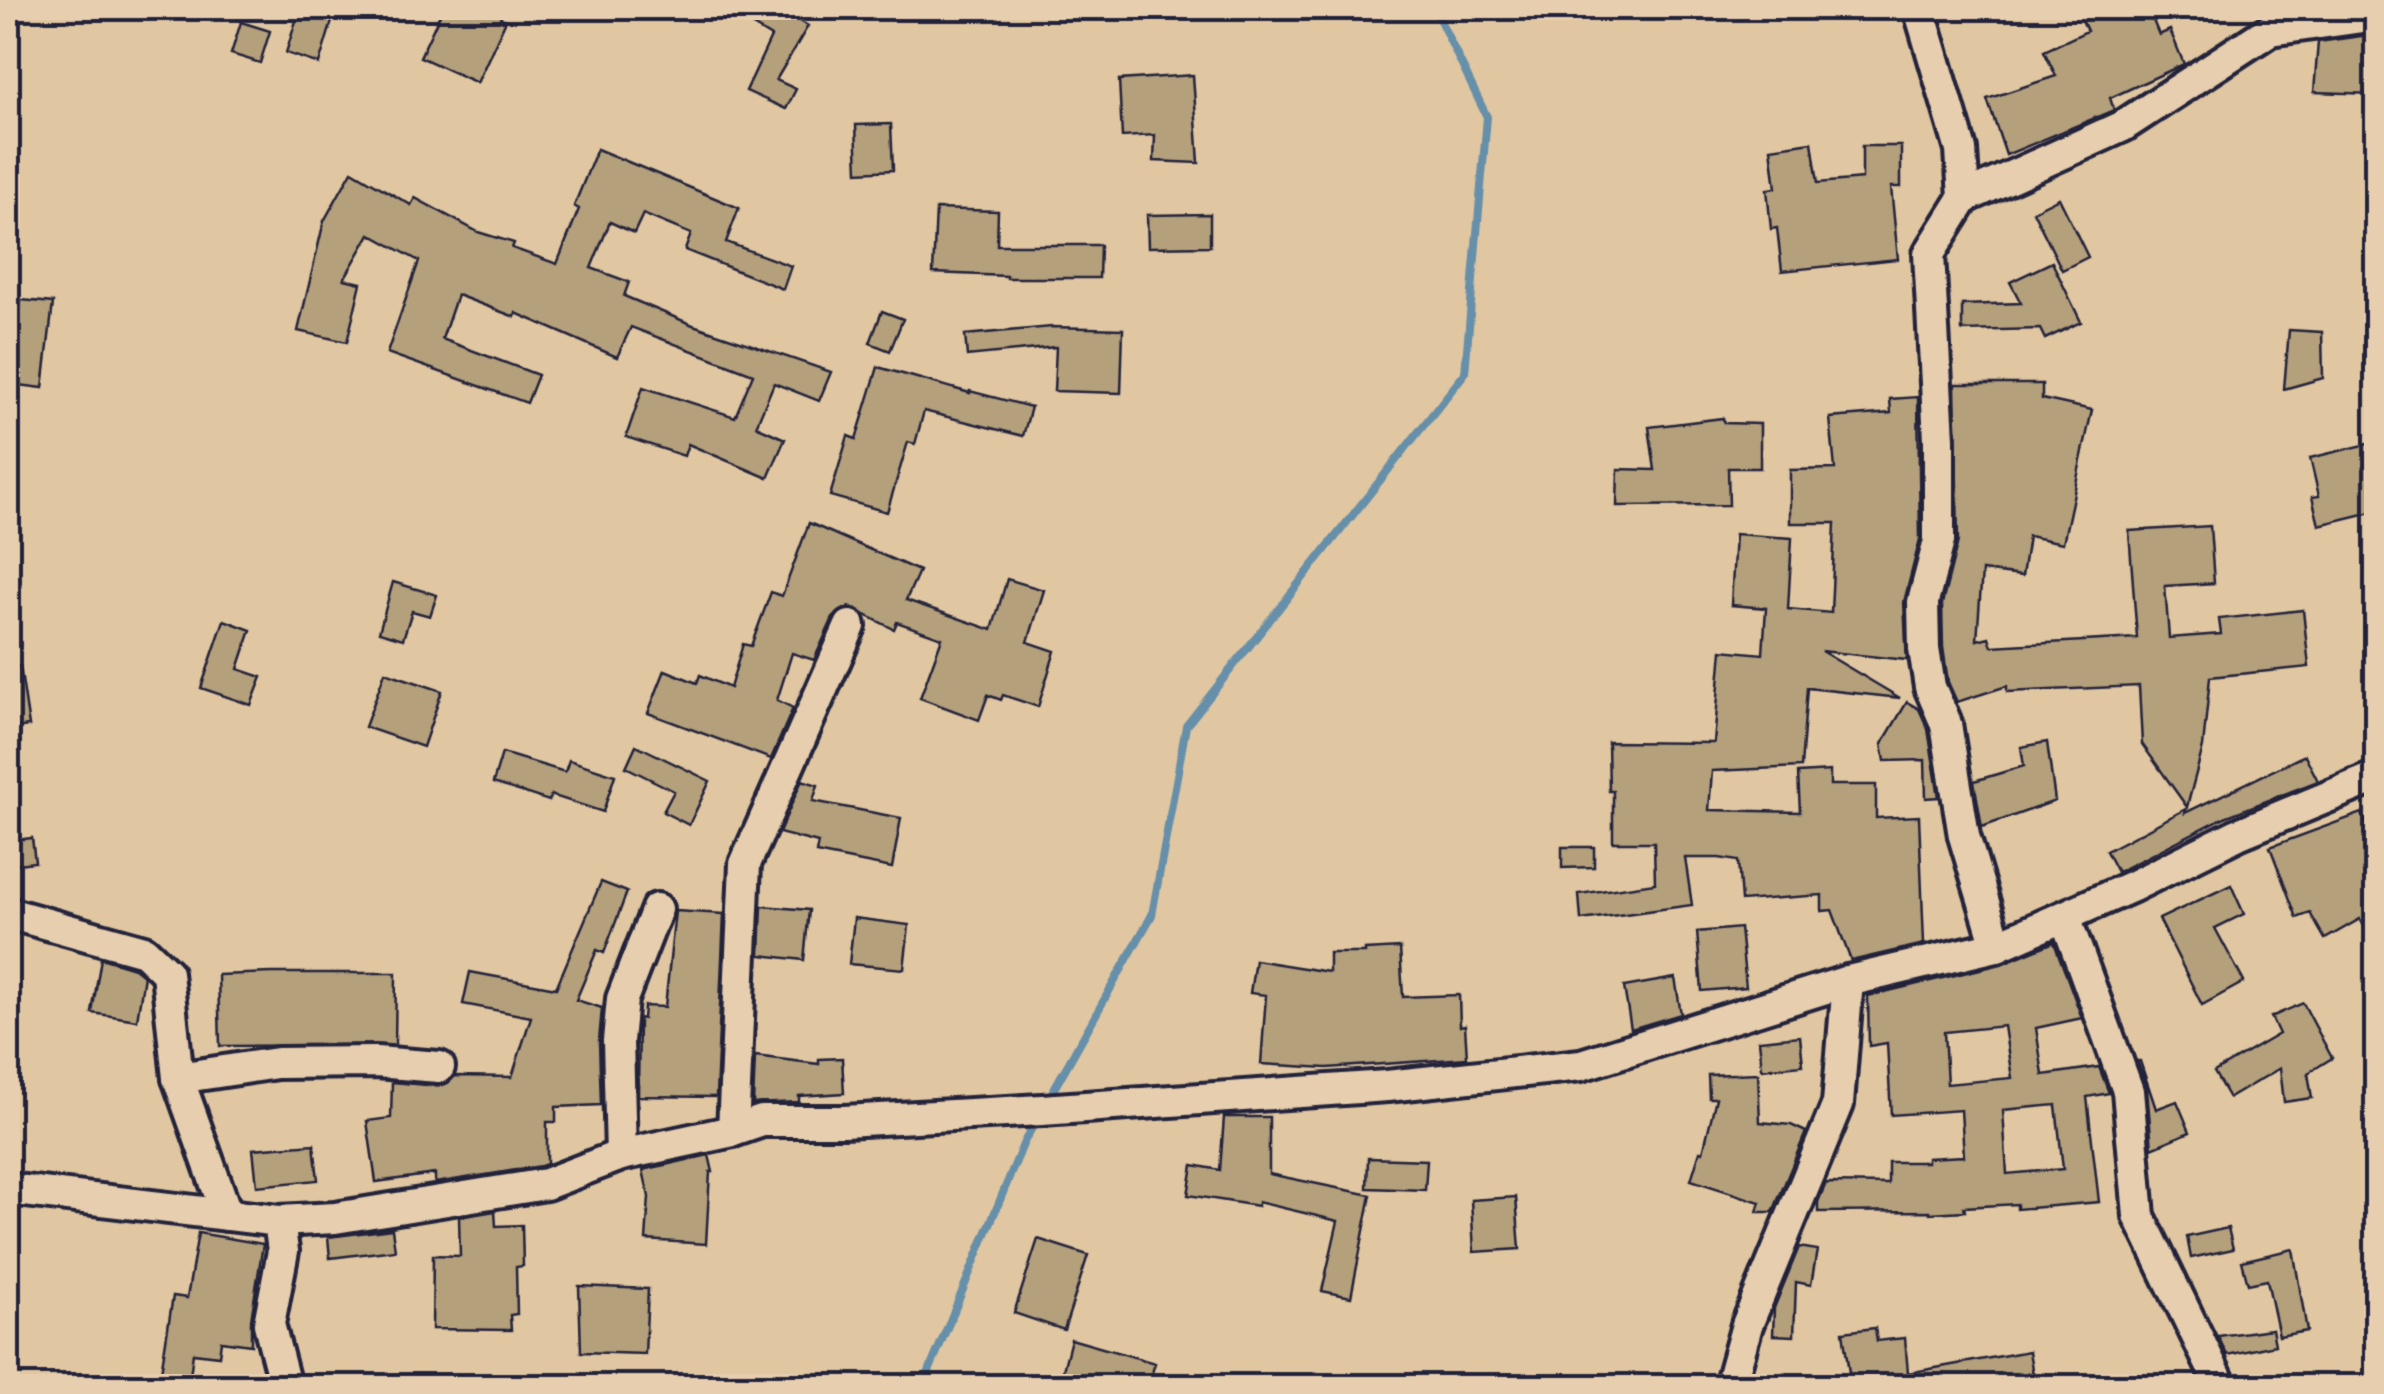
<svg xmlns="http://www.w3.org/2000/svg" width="2384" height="1394" font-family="Caveat,sans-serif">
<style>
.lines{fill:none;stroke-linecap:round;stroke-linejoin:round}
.stream{stroke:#668faa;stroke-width:8}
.building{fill:#b5a07b;stroke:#22223b;stroke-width:2.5;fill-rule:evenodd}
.minor-casing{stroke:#22223b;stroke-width:38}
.minor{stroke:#e6ceae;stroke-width:30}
</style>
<rect width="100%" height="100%" fill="#e0c7a2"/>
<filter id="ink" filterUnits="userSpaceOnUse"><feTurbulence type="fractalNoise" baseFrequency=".01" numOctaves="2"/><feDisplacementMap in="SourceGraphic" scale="20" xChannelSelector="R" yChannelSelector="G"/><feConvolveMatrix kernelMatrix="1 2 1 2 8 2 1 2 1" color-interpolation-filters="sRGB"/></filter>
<g filter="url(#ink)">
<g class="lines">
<g class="stream">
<polyline points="1046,1103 1152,915 1186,726 1465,373 1487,117 1434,8"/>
<polyline points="923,1386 1024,1142 1037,1119"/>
</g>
</g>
<g class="building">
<polygon points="300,8 336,8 319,64 286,53"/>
<polygon points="443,8 505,8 500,18 506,20 477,83 420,57"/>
<polygon points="756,8 777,8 808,26 776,80 796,89 786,109 746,91 771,37 748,23"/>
<polygon points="2111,8 2148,8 2159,35 2170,30 2184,64 2110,98 2114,110 2006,155 1987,99 2056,76 2044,51 2087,31 2082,20"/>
<polygon points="241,22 270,31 260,63 231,54"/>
<polygon points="2376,34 2376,94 2314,92 2318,42"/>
<polygon points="1193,75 1199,163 1154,161 1155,135 1122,137 1119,80"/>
<polygon points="891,124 893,170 858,172 856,125"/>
<polygon points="1812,142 1818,183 1862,179 1862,146 1901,146 1901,187 1891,187 1898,259 1782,271 1777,228 1771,229 1767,189 1776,188 1771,148"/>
<polygon points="597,149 739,208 726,242 791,266 783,289 685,250 691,234 643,214 634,233 610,222 591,268 629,282 624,296 693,325 831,372 819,401 774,383 756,426 785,439 768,478 688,444 684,456 626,437 643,387 735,417 753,374 631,327 617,357 516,313 515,317 457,295 442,339 538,375 527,403 387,353 419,261 370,234 344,279 361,283 347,342 298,331 324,221 352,171 411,205 415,198 478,232 514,243 512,248 557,264 579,209 574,206"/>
<polygon points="2059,198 2088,257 2062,270 2033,211"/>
<polygon points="936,209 998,211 997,245 1100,245 1099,278 1007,278 1007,276 933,273"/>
<polygon points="1210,214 1210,246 1148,247 1147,215"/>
<polygon points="2052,262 2081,322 2045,339 2040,329 1962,331 1962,305 2021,303 2010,282"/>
<polygon points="21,300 53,303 43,388 11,384"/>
<polygon points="882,311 903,319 890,351 870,343"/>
<polygon points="1052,327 1123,329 1121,393 1054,391 1056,347 967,356 965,335"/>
<polygon points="2289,330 2322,332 2323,378 2284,389"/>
<polygon points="878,367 970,393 970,391 1031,407 1023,436 924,411 915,444 908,442 887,512 830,496 848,436 856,439"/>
<polygon points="1955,384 2042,384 2042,399 2092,410 2063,543 2028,536 2022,576 1982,571 1977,640 1989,637 1992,646 2137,638 2129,531 2210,526 2214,583 2165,586 2169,638 2221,634 2219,619 2303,610 2309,667 2210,677 2203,747 2187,807 2142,744 2139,686 2007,692 2007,686 1957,702 1948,682 1943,647 1942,604 1958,541"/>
<polygon points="1918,397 1920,539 1904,602 1907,660 1821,651 1900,698 1807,688 1801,767 1712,771 1709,810 1800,812 1798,773 1830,771 1830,785 1876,785 1876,818 1919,816 1924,944 1851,961 1832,910 1822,911 1822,895 1741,901 1738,861 1719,858 1685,858 1692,905 1581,920 1579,894 1655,883 1654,842 1613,842 1613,791 1609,791 1608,742 1714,743 1722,650 1763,654 1766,608 1731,605 1735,534 1792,538 1788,609 1831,613 1835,523 1790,523 1790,470 1835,469 1830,418 1891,413 1890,399"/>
<polygon points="1723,418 1724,423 1760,424 1760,468 1728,468 1729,505 1617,506 1618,469 1655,470 1649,427"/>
<polygon points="2376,442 2376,511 2319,525 2312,497 2319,496 2310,458"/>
<polygon points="809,523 919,571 906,600 992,630 1007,579 1044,590 1028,642 1055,651 1038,707 1003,695 1001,700 988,695 979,720 920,698 942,638 897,622 894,629 849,607 833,618 814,660 792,653 777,700 793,708 771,759 648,713 665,670 697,683 700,675 730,688 743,644 751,646 771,592 782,596"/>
<polygon points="393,582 437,595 430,616 412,611 403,639 379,632"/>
<polygon points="224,620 251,630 238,669 262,677 251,705 201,688"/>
<polygon points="20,666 29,726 8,729 8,667"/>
<polygon points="385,672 442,691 423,747 365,727"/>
<polygon points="1907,702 1919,709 1928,729 1939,797 1926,798 1925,760 1885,761 1882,744"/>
<polygon points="2047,742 2055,801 1982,827 1974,781 2024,766 2021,747"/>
<polygon points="636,745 710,781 689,825 663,812 674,791 626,767"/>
<polygon points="502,753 565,772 569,760 615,775 603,812 551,795 549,801 493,783"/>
<polygon points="2305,755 2318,781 2225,817 2117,872 2106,851 2186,809 2185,813"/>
<polygon points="802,780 818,785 813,801 901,818 892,868 816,853 818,843 779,833"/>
<polygon points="2362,813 2369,830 2376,827 2376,947 2360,919 2325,939 2310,913 2297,918 2270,847"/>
<polygon points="32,838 35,862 8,865 8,841"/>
<polygon points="1562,847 1594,847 1594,867 1562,868"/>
<polygon points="601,882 627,892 604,953 597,950 576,1000 602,1008 599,1041 601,1105 556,1107 556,1122 547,1122 547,1164 541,1166 435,1183 435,1174 376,1182 367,1121 391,1118 392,1082 438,1086 448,1083 455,1076 512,1077 531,1017 463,1004 470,972 556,988"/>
<polygon points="2231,885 2244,914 2215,928 2244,982 2202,1005 2159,919"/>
<polygon points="762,906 809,910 804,960 760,955"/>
<polygon points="675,911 724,914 716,1097 638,1096 639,1018 643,1019 644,1006 665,1007"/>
<polygon points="854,918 909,925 904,969 849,964"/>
<polygon points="1740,928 1746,987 1702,991 1697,932"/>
<path d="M2054 942 2082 1018 2036 1028 2043 1075 2099 1067 2109 1093 2087 1097 2099 1202 2017 1209V1204L1964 1207 1965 1211 1930 1213V1211L1818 1212V1202L1826 1183 1888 1184V1162H1927V1158L1964 1156 1961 1110 1891 1115 1887 1043 1869 1046 1868 996 2001 964ZM2004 1026 2012 1078 1947 1084 1944 1032ZM2056 1105 2063 1169 2007 1174 2003 1110Z"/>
<polygon points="1400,948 1403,997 1459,995 1460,1026 1465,1025 1467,1058 1327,1068 1261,1064 1266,995 1250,993 1255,960 1329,972 1329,953 1365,953 1365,950"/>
<polygon points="101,958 134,968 144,976 137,1020 92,1013"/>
<polygon points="272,973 396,973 395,1045 220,1046 218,975"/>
<polygon points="1675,978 1681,1014 1631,1029 1624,987"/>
<polygon points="2303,1003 2332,1058 2308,1073 2312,1098 2284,1102 2280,1068 2229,1098 2214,1072 2279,1034 2271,1017"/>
<polygon points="1800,1036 1803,1065 1762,1069 1759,1040"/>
<polygon points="755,1056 819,1064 819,1059 842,1058 844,1093 799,1096 799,1102 753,1104"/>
<polygon points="2137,1061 2140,1061 2156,1109 2177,1101 2190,1132 2152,1148 2147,1089"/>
<polygon points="1758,1073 1760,1122 1791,1125 1806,1132 1773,1212 1757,1212 1760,1202 1691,1180 1700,1151 1703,1152 1716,1098 1709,1098 1708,1075"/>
<polygon points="1224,1117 1269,1117 1269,1174 1371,1195 1351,1297 1322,1291 1338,1221 1258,1202 1258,1206 1188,1195 1193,1165 1220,1170"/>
<polygon points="314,1144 318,1180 257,1186 253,1149"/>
<polygon points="709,1155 713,1172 710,1172 706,1244 646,1240 649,1197 643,1170"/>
<polygon points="1368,1158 1427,1160 1425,1190 1367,1188"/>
<polygon points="1516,1197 1520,1249 1474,1252 1471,1200"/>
<polygon points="495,1211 496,1226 522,1225 523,1266 516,1267 517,1314 510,1315 511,1330 432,1329 433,1255 460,1256 459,1217"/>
<polygon points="2228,1228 2233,1249 2191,1258 2187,1237"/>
<polygon points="392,1229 395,1250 330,1258 328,1237"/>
<polygon points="198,1233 263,1244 251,1320 251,1345 221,1341 219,1356 193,1353 190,1376 161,1372 173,1296 187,1298"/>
<polygon points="1038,1239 1088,1255 1064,1330 1014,1313"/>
<polygon points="1799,1247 1817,1250 1811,1285 1796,1282 1794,1336 1773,1335 1774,1308"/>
<polygon points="2293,1249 2307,1331 2279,1336 2267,1280 2248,1284 2242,1261"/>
<polygon points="579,1286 648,1289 645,1354 581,1352"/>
<polygon points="1875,1328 1877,1341 1905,1338 1908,1373 2029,1351 2034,1381 1998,1386 1851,1386 1843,1332"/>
<polygon points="2272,1329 2275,1345 2227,1355 2218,1336"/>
<polygon points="1071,1339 1155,1363 1148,1386 1120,1386 1090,1378 1088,1386 1059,1386"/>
</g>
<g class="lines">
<g class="minor-casing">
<g id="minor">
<polyline points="1919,8 1961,150 1964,198 1929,254 1939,439 1939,541 1923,602 1924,649 1930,687 1946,724 1964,836 1997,946"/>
<polyline points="1964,198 2123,126 2270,30 2376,15"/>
<polyline points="8,913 144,951 167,973 178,1078 227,1215"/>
<polyline points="2065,917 2128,1091 2139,1216 2221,1386"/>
<polyline points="178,1078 277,1063 376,1062 439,1067"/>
<polyline points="733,1131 745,864 850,626"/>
<polyline points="621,1155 618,1041 622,999 657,909"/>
<polyline points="8,1189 279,1221 283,1251 269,1324 285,1386"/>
<polyline points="279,1221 335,1218 546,1184 621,1155 733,1131 762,1121 844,1121 1042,1110 1387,1086 1581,1065 1848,981 1997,946 2133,886 2238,834 2376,777"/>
<polyline points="1730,1386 1747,1325 1838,1104 1848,981"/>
</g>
</g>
<use href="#minor" class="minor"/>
</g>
</g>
<rect width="2384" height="1394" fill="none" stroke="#e6ceae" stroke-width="40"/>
<rect x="20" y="20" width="2344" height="1354" fill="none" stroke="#22223b" stroke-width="4" filter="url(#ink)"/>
</svg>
